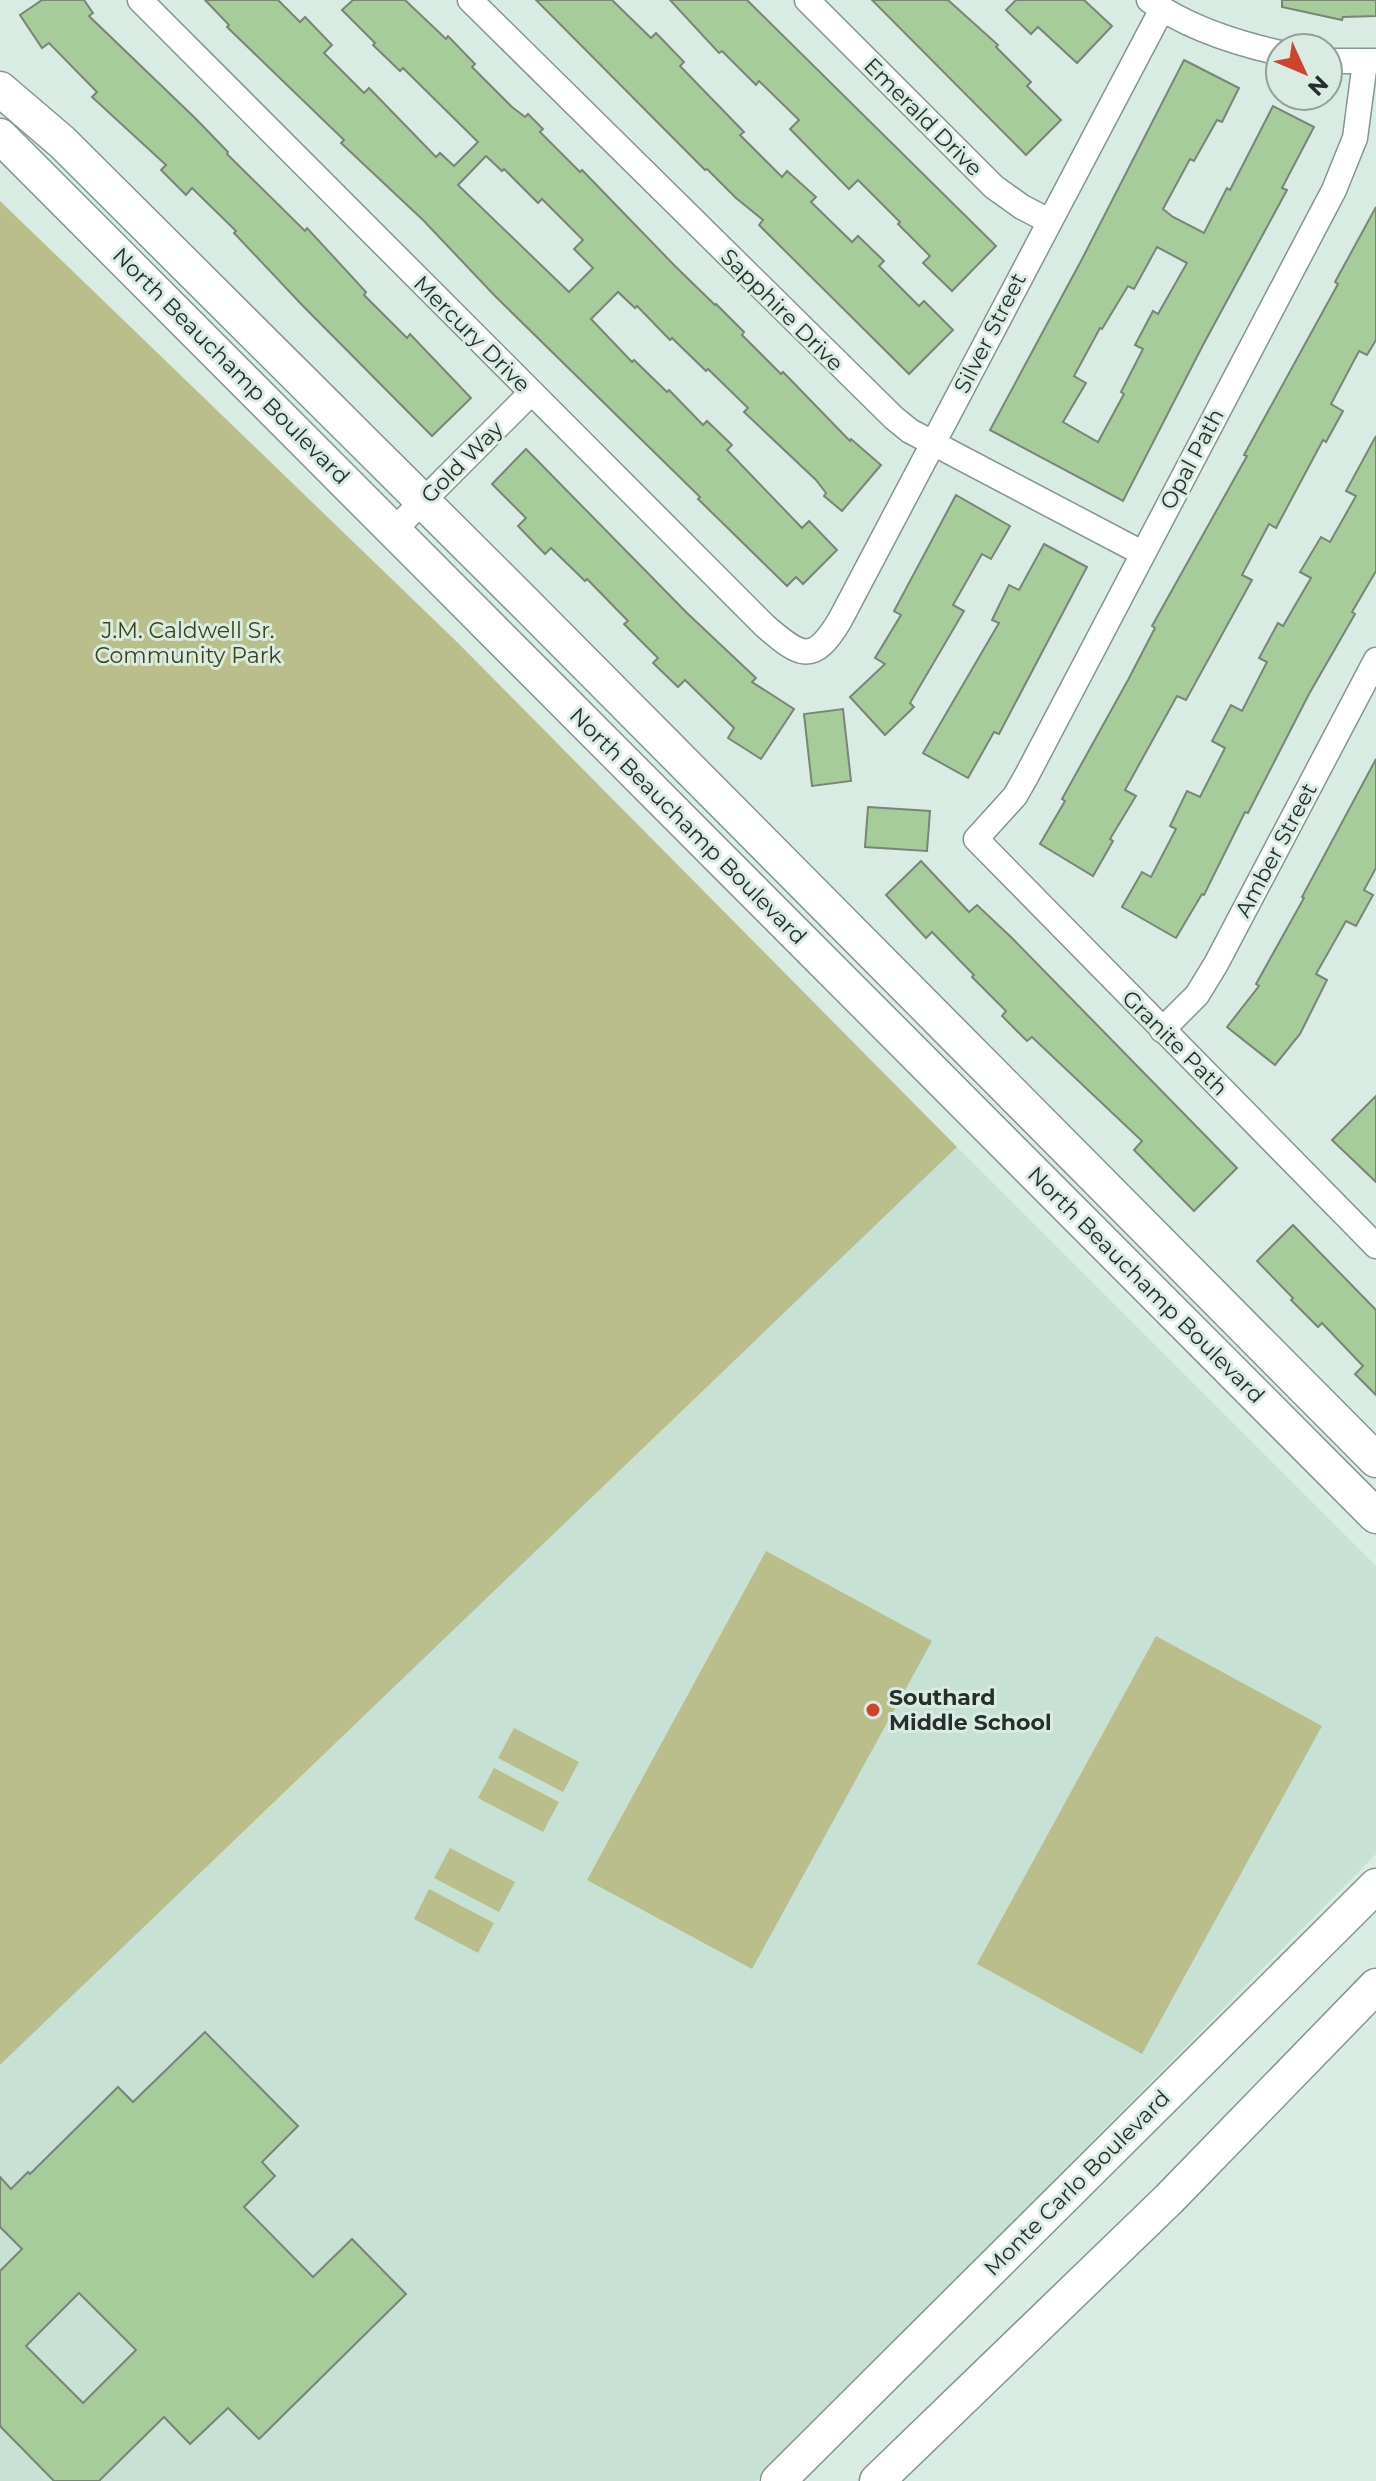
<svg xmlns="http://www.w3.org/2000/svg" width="1376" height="2481" font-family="Montserrat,sans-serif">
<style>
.built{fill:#c7e2d5}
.green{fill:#babe8a}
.building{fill:#a5cc99;stroke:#7a8477;stroke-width:2;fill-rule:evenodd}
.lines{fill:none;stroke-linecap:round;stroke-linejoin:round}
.street-casing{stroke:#84968d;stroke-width:27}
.secondary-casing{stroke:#84968d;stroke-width:37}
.street{stroke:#fff;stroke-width:24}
.secondary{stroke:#fff;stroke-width:34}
.poi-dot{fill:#d0442e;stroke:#d9ece3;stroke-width:3}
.labels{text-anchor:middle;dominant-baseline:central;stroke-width:6;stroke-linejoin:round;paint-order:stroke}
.street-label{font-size:22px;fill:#272e2b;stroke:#d9ece3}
.park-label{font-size:22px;fill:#3e4112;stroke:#d9ece3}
.poi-label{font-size:22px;font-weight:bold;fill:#272e2b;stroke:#d9ece3;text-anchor:start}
</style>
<rect width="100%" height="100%" fill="#d9ece3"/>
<polygon class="built" points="957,1147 1376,1566 1376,1854 756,2481 0,2481 0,2065"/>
<g class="green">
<polygon points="0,201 457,642 957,1147 0,2065"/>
<polygon points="766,1551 932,1641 752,1969 587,1880"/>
<polygon points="1156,1636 1322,1726 1142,2054 977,1964"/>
<polygon points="514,1728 579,1762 563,1792 498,1758"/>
<polygon points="494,1768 559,1802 543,1832 478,1798"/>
<polygon points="450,1848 515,1882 499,1912 434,1878"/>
<polygon points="429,1889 494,1923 478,1953 414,1919"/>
</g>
<g class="building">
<polygon points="42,0 84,0 93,13 89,16 195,118 228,152 227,154 305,231 307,228 366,292 364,295 407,338 410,334 471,398 432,436 303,306 234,233 236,231 192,188 186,195 161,170 166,165 92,97 97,92 49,43 42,48 20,15"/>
<path d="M205 0H278L300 22 305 17 332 45 324 53 364 93 369 88 436 157 440 153 454 166 478 142 403 68 400 71 373 45 375 43 342 10 353 0H405L446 39 448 36 475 64 472 67 512 107 525 117 528 114 543 129 540 132 580 172 582 170 675 266 715 305 716 304 744 332 742 335 781 374 783 372 850 441 851 439 881 465 842 511 824 496 826 493 816 480 744 412 748 408 708 369 706 371 672 338 670 340 637 306 635 308 618 292 591 319 632 362 634 360 667 392 669 390 703 425 707 421 732 445 727 450 802 528 809 521 837 550 803 584 796 577 787 586 698 499 700 497 495 296 423 220 341 143 344 140 227 27 229 25ZM486 156 502 171 504 169 538 203 542 199 583 240 574 249 593 268 569 292 458 185Z"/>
<polygon points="536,0 612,0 651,38 656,33 684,62 680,66 744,132 740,135 782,177 787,171 816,197 811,202 852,242 858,236 884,261 879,266 919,306 924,301 953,330 909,374 759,225 763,220 736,198 707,169 705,170"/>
<polygon points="670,0 747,0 996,246 952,291 923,263 930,256 898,224 900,222 858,180 849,189 790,129 799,120 759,81 756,85 722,51 719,53"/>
<polygon points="872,0 948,0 998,45 996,47 1031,82 1027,86 1061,120 1026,155"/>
<polygon points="1016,0 1084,0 1112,26 1077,63 1038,27 1031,34 1006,10"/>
<polygon points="1282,0 1376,0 1376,16 1343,17 1342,20 1282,7"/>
<path d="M1184 60 1239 88 1222 122 1217 120 1194 161 1190 159 1163 209 1173 217 1204 233 1227 188 1230 190 1273 106 1314 127 1282 188 1287 190 1203 345 1123 501 990 430 1081 261ZM1157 247 1187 263 1158 314 1153 311 1135 345 1143 349 1121 392 1124 394 1098 442 1063 422 1086 383 1074 376 1100 328 1102 329 1128 286 1134 289Z"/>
<polygon points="1376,207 1376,340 1367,355 1359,351 1331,404 1343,411 1326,442 1323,440 1276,528 1269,524 1242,575 1252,580 1186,700 1177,696 1125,790 1136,796 1110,839 1113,841 1093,876 1040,844 1065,801 1062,799 1128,680 1155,628 1152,626 1247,456 1244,455 1338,284 1335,282"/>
<polygon points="1376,436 1376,571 1352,612 1355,614 1309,694 1248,813 1245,812 1204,895 1202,894 1176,938 1122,907 1142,872 1151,877 1176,829 1170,826 1187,791 1200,797 1225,748 1212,741 1231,705 1242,711 1267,662 1259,658 1278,623 1283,626 1311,578 1300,572 1321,537 1330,542 1356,496 1346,491"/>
<polygon points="526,449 687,613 756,678 752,682 794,709 761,759 728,738 734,728 685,680 678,687 653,663 658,658 624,624 628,621 587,579 585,581 551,548 545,554 518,526 526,518 492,484"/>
<polygon points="956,495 1010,526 991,559 982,554 953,605 964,611 910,703 914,707 885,735 850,697 885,664 875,658 901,615 894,611"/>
<polygon points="1044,544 1087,567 999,734 994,732 968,778 923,753 999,623 992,620 1009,585 1019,590"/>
<polygon points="843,709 851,781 812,786 804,714"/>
<polygon points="1376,759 1376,868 1364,890 1373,895 1356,926 1346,921 1316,974 1327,980 1300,1034 1275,1065 1227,1027 1259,986 1256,984 1304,898 1302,897"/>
<polygon points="868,807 930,811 927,851 865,847"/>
<polygon points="921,861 969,912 977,905 1012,938 1237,1168 1194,1211 1134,1150 1142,1141 1032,1037 1027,1041 1002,1016 1006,1011 972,977 974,975 932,932 926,938 886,895"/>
<polygon points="1376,1096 1376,1182 1332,1140"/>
<polygon points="1293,1225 1376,1310 1376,1395 1355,1374 1363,1366 1322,1323 1318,1327 1291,1300 1293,1298 1257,1261"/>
<path d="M205 2032 298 2126 262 2162 275 2176 244 2207 313 2277 352 2239 406 2294 259 2439 228 2408 190 2444 164 2417 99 2481H54L0 2426V2271L22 2249 0 2227V2177L11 2189 28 2172 30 2174 118 2087 133 2102ZM79 2293 136 2350 83 2403 26 2346Z"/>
</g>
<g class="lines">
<g class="street-casing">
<g id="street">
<path d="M140 0 765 626C801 657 813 665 840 620L1162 9"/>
<polyline points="470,0 894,418 910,431 1142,553"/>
<polyline points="807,0 994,187 1022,207 1049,221"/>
<path d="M1149 0C1186 27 1236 43 1280 53"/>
<polyline points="1328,61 1376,61"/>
<polyline points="1365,62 1355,138 1334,190 1027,775 1015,796 976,839 1376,1246"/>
<polyline points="394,530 531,393"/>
<polyline points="1162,1030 1197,995 1216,964 1376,660"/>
</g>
</g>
<g class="secondary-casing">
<g id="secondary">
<polyline points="0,89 62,142 527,605 1376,1460"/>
<polyline points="0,136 1376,1516"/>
<polyline points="778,2481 1376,1886"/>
<polyline points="877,2481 1169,2199 1376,1986"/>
</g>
</g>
<use href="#street" class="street"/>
<use href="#secondary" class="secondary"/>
</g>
<circle class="poi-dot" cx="873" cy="1710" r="8"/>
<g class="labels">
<g class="street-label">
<text transform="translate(923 117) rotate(45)">Emerald Drive</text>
<text transform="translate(782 310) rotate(45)">Sapphire Drive</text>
<text transform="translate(990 333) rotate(-63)">Silver Street</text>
<text transform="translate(472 334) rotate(45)">Mercury Drive</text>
<text transform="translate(231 366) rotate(45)">North Beauchamp Boulevard</text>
<text transform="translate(1192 459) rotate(-62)">Opal Path</text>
<text transform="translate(462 462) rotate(-45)">Gold Way</text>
<text transform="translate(688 826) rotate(45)">North Beauchamp Boulevard</text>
<text transform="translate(1276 850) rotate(-62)">Amber Street</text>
<text transform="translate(1175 1043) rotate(45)">Granite Path</text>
<text transform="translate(1146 1285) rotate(45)">North Beauchamp Boulevard</text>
<text transform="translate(1077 2183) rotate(-45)">Monte Carlo Boulevard</text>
</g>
<g class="park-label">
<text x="188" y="630">J.M. Caldwell Sr.<tspan x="188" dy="25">Community Park</tspan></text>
</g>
<g class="poi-label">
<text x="889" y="1697">Southard<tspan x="889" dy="25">Middle School</tspan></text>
</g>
</g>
<g transform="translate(1304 72) rotate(134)"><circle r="38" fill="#d9ece3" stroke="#92a099" stroke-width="2"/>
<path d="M0-6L14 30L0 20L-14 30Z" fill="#d0442e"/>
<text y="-12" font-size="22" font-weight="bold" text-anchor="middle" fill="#272e2b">N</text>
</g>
</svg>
